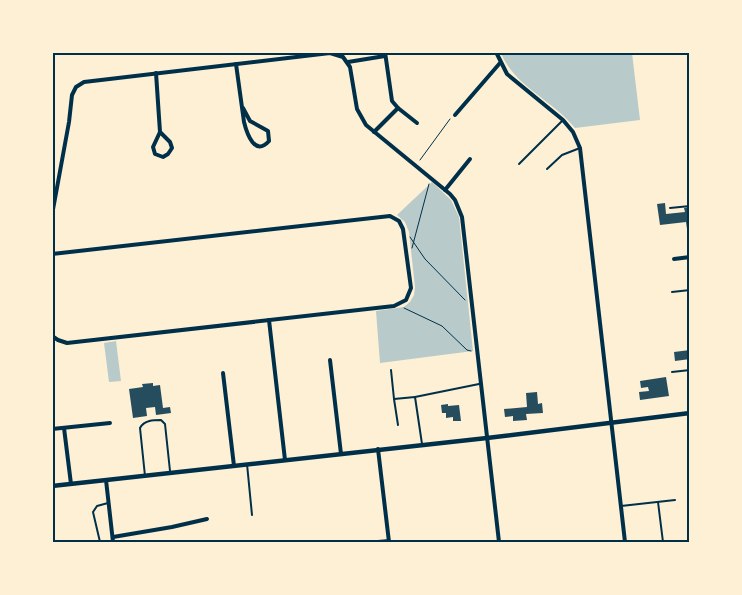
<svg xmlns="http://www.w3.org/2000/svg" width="742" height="595" font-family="Raleway,sans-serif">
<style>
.green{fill:#b9caca}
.building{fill:#264d5e}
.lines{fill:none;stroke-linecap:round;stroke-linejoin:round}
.path{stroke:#003049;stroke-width:1}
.service{stroke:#003049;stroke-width:2}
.minor{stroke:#003049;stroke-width:4}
.tertiary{stroke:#003049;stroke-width:4.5}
.neatline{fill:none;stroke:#003049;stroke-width:2}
</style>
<rect width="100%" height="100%" fill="#fdf0d5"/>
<g class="green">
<path d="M501 53H632L640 120 575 128C553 100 515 87 501 53Z"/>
<polygon points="432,182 451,200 459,217 473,351 380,363 376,311 404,307 410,302 414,295 415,287 409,232 405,222 397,215"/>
<polygon points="116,341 121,381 109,382 104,343"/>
</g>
<g class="building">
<polygon points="665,203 666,214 685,212 684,208 690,207 690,228 687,229 686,222 660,225 657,204"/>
<polygon points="690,350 690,359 675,361 674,352"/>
<polygon points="666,377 669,396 640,400 639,392 649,391 648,387 641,388 640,381"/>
<polygon points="153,383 153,386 160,385 163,408 170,407 171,413 156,415 155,407 146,408 147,416 133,418 129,389 143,387 142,384"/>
<polygon points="537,392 538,404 542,403 543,413 526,414 527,420 513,421 513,416 505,417 504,409 527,407 526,393"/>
<polygon points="448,404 448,406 459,405 461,421 453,421 453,417 446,418 446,413 442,413 441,405"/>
</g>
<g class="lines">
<g class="path">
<polyline points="420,160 450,119"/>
<polyline points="410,237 425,259 465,300"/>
<polyline points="412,248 429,184"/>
<polyline points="404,308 442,326 467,350 471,351"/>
</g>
<g class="service">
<polyline points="519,164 563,120"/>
<polyline points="547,169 562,155 580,148"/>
<polyline points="670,208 690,206"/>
<polyline points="672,292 690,290"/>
<polyline points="391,370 394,399 415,397 422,444"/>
<polyline points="672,372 690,370"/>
<polyline points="415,397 479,384"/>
<polyline points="394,399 398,425"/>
<polyline points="247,464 252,515"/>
<path d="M145 476 140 428C144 420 154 420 161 420L165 424 170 471"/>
<polyline points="658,502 663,542"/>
<polyline points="621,506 675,500"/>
<polyline points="100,542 93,512 97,506 108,503"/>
</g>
<g class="minor">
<polyline points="385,52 392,101 398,108 417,123"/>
<polyline points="496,52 507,74 563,120 573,132 580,148 625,542"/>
<polyline points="348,62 385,56"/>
<path d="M236 64 244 122C247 134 255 157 269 141L268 131 250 121 243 108"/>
<polyline points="156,73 160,132 153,147 155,154 163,157 168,154 172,148 170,142 160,132"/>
<polyline points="455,115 500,63"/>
<polyline points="374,132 398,108"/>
<polyline points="445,190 470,159"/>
<polyline points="52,215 69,122 72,95 76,87 84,82 330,53 343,57 350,67 357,109 366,125 450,194 455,200 462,217 499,542"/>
<polyline points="52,254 390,216 399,221 403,229 411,288 406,300 394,306 67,343 58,340 52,336"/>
<polyline points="674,259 690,257"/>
<polyline points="269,320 285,460"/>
<polyline points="330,360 341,454"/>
<polyline points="223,373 234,466"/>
<polyline points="64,428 71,484"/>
<polyline points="52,429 110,423"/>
<polyline points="378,449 389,542"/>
<polyline points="106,480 113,542"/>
<polyline points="113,537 172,527 207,519"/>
<polyline points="378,542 389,541"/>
</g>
<polyline class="tertiary" points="52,486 487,438 690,413"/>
</g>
<rect width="742" height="595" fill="none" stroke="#fdf0d5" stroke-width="108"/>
<rect x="54" y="54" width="634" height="487" class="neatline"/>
</svg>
